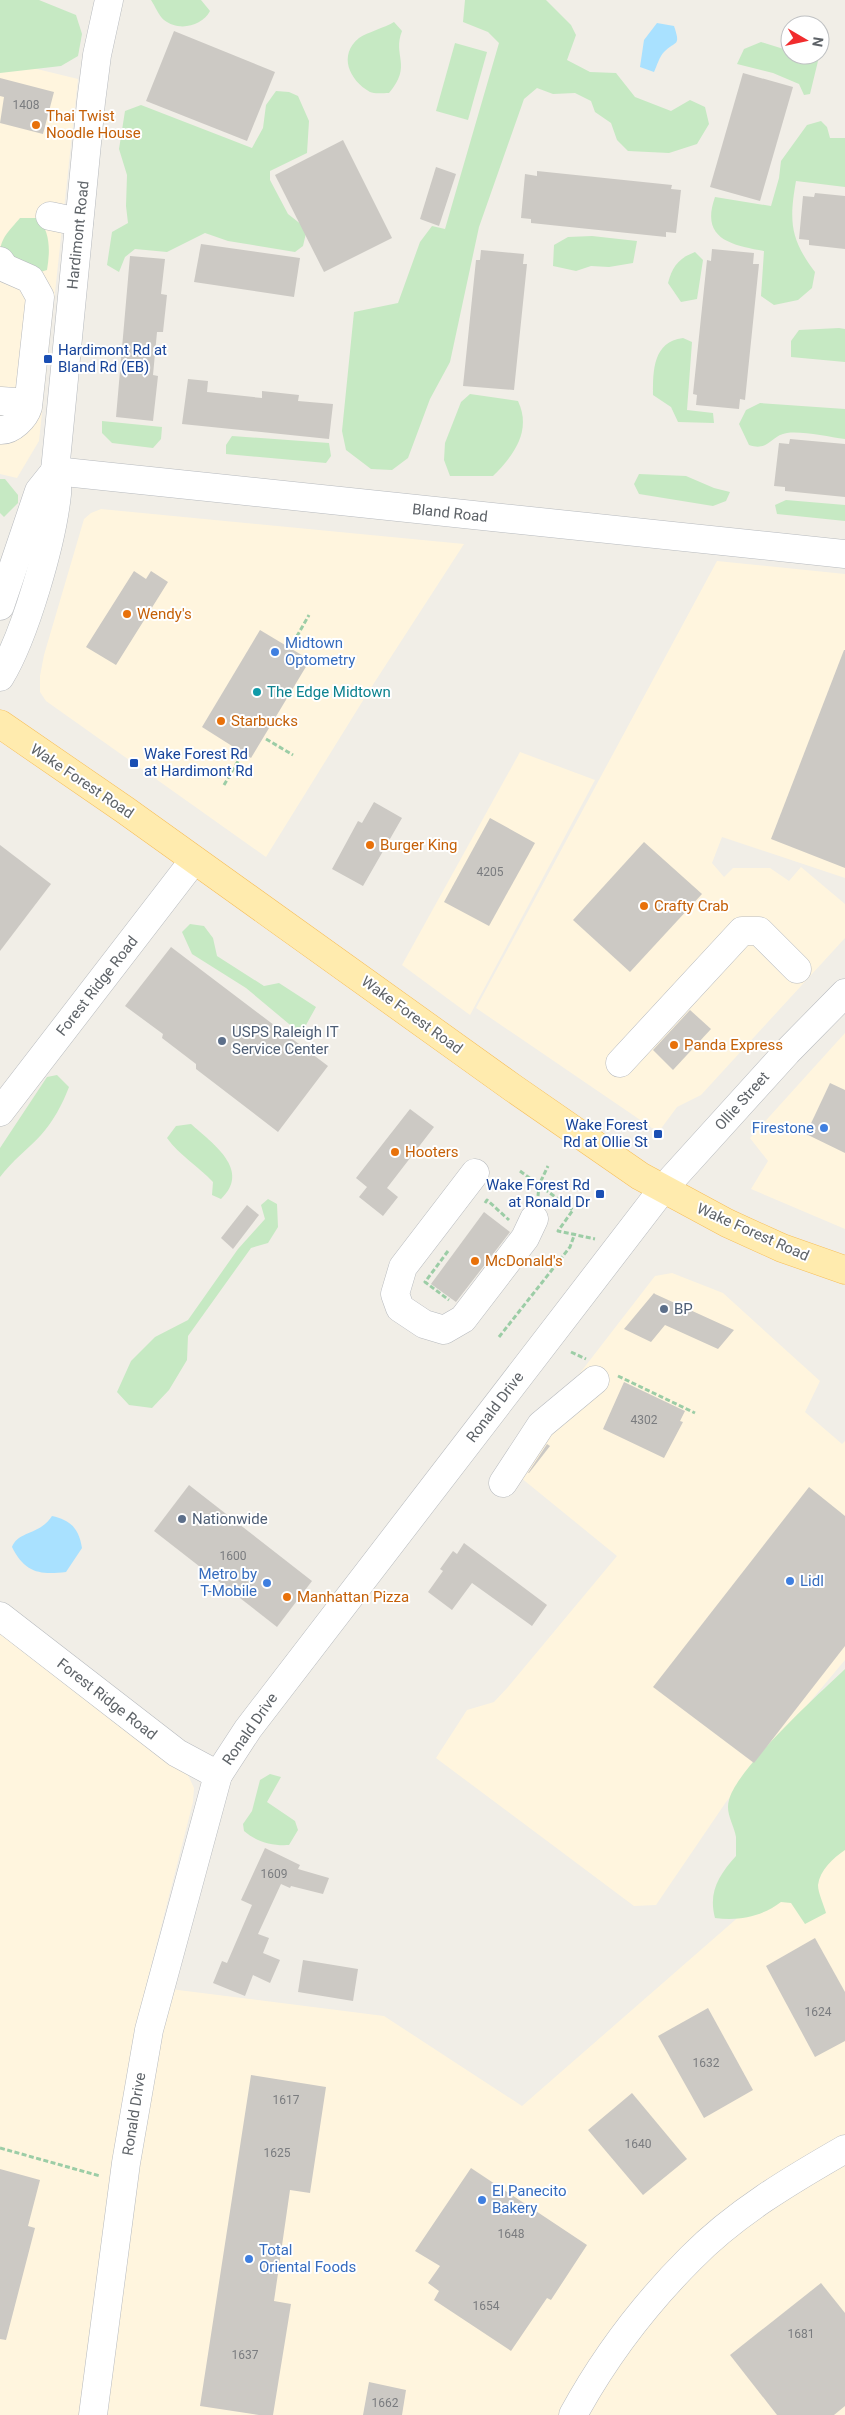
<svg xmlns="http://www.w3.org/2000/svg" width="845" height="2415" font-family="Roboto,sans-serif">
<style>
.commercial{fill:#fff5de}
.green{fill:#c6e9c3}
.water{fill:#a9e1ff}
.building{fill:#ccc9c4}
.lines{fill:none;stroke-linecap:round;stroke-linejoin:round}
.minor-casing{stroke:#b7babe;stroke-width:29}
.major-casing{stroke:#f7be59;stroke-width:29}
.path{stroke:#9ccda6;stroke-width:3;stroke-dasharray:5 2.5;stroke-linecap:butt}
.minor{stroke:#fff;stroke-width:28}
.major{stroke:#ffebae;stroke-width:28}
.food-dot{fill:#e8710a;stroke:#fff;stroke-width:2}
.transit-dot{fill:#1a4fb4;stroke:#fff;stroke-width:2}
.shop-dot{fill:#3f7fe0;stroke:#fff;stroke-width:2}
.culture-dot{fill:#0f9aa8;stroke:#fff;stroke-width:2}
.service-dot{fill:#5c6f8a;stroke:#fff;stroke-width:2}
.labels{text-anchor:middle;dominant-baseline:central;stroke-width:4;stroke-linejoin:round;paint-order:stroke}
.number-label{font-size:12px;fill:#7a7c7f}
.food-label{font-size:15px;fill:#c56008;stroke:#fff;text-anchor:start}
.street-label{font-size:15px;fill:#5e6368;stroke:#fff}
.transit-label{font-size:15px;fill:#164399;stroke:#fff;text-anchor:start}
.shop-label{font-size:15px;fill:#366cbe;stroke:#fff;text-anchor:start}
.culture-label{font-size:15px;fill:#0d838f;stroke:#fff;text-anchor:start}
.service-label{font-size:15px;fill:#4e5e75;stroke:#fff;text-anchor:start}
</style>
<rect width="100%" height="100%" fill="#f1eee7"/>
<g class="commercial">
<polygon points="0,60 78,79 39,441 17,478 0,474"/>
<polygon points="101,509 464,544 367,694 266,857 46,701 40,692 40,676 44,655 84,519 91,513"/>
<polygon points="717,561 845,574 845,878 722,837 712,863 724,877 733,868 770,868 789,881 801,867 845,904 845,938 701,1095 677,1107 660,1130 652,1128 476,1008"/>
<polygon points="520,752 595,780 470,1015 402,965"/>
<polygon points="845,1033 845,1229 751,1189 768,1161 750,1138"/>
<polygon points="672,1273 723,1293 820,1381 805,1412 842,1444 845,1441 845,1660 726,1802 656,1905 634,1906 436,1758 467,1710 494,1702 508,1687 617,1556 504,1464 556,1404 655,1276"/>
<polygon points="0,1627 188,1775 194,1788 193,1802 146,1986 384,2016 522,2106 845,1824 845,2415 0,2415"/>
</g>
<g class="green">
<polygon points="0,0 39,0 76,15 82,34 78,56 61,66 0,73"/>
<path d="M151 0H201L210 11C202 26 179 32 164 20 159 16 155 6 151 0Z"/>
<polygon points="465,0 546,0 571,25 576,35 567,60 590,72 616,73 635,97 671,111 690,100 705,107 709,124 697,144 669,153 628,151 617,140 611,123 595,112 591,101 575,93 553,94 537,88 524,99 479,227 450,362 430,399 408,458 392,470 371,469 346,450 342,431 354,312 398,303 420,242 432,226 445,229 499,43 488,32 463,22"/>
<path d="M394 22 402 31C392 56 413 65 389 93 383 93 374 94 370 92 349 80 338 55 359 38 368 32 384 28 394 22Z"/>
<polygon points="820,41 826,42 818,61 810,94 804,95 799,84 773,73 737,64 744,49 761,42 790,51 790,55 820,55"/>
<polygon points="455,43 487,52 468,120 436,111"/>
<polygon points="276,91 289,92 298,96 309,121 307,153 270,171 270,180 288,214 307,229 303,246 295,252 228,241 205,233 167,252 135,249 125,257 119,272 107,265 112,232 128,223 126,206 127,175 119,149 125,111 141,105 252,148 263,128 266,105"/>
<path d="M821 121 827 127 830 138H845V187L796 181C789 221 790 239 815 272L812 288 798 300 774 305 761 296 764 251C731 245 700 239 715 197L771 206 779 178 781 161 807 125Z"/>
<path d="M20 218H37C51 231 50 252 47 270L21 278 0 254C0 238 10 230 20 218Z"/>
<polygon points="592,236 637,241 633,263 609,267 591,266 576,271 553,266 554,245 568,237"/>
<path d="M695 252 703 260 697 299 681 302 668 283C672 267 679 258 695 252Z"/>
<polygon points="839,328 845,329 845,362 791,357 791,341 799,330"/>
<path d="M683 338 692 342 687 410 713 413 714 423 678 422 671 407 653 395C653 370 653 342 683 338Z"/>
<path d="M470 394 518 401C532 431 514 455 493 476H450L444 460 445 443 461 402Z"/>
<path d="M760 403 845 409V439C828 437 803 431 787 433 771 435 769 452 749 445L739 424 746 410Z"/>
<polygon points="102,421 162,427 161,439 153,448 112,443 102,433"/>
<polygon points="232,436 329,443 331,456 326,463 226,454 226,445"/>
<polygon points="639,474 686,476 714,488 730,492 726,501 713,506 639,494 634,484"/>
<polygon points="0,479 5,479 18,495 18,503 4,517 0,513"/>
<polygon points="786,500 845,505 845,521 777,514 775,505"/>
<polygon points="190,924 204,926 213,938 217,956 264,986 279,983 316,1007 306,1025 295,1029 246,988 192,954 182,932"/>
<path d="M57 1075 69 1087C63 1103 53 1122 41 1135 28 1149 12 1161 0 1177V1148L47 1077Z"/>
<path d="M191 1124C212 1143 252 1170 221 1199L212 1195 213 1182C198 1166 180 1156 167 1138L176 1126Z"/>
<polygon points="268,1199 277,1204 278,1227 268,1243 251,1248 188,1336 187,1360 169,1390 152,1408 129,1405 117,1392 131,1361 155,1337 188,1320 238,1249 265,1219 261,1205"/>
<path d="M845 1669V1850C833 1858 820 1870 818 1885 818 1893 824 1905 826 1913L805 1924 791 1903 781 1902C761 1917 739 1921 715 1918 708 1892 719 1875 736 1856 736 1850 736 1843 736 1837 734 1825 725 1813 729 1800 737 1768 819 1694 845 1669Z"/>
<path d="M270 1774 281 1777 267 1802 295 1821 298 1830 289 1845C272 1846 257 1842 244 1831L243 1824 252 1811 260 1780Z"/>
</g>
<g class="water">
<path d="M657 23 674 26C681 47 676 40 664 52 659 57 657 66 654 72L640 67 644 40Z"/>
<path d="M52 1516C71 1520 79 1529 82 1548L66 1572C40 1575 25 1573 12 1547 18 1531 40 1535 52 1516Z"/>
</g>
<g class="building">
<polygon points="174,31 275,72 247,141 146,101"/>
<polygon points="743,73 793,87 760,201 710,187"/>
<polygon points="0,78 54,92 43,134 0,123 4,97 0,96"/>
<polygon points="343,140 392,238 324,272 275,175"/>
<polygon points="436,167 456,174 439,226 420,219"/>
<polygon points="537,171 672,185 671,189 681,190 676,233 666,232 666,237 531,223 531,219 521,218 525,174 537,176"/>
<polygon points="815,193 845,196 845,249 809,245 809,240 799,239 803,196 814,197"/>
<polygon points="201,244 300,258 294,297 194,282"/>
<polygon points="712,249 754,253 753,264 759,264 745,400 740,399 739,409 696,405 697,395 693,394 707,260 711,261"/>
<polygon points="481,250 524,254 523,264 527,264 514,390 463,386 476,260 480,260"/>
<polygon points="130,256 165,259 161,294 167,295 163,332 157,332 153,375 158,376 153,421 116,417"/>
<polygon points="188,379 208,381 207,392 262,398 262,391 299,395 298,401 333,404 329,439 182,424"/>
<polygon points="790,439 845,444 845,497 785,491 785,487 774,486 779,443 789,444"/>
<polygon points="134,571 146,579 151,571 168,582 116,665 86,647"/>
<polygon points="260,630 310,660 251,758 202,727"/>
<polygon points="844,650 845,650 845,868 771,839"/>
<polygon points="374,802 402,818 363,886 332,869 358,821 362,823"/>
<polygon points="490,818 535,843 489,926 444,902"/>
<polygon points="644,842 702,894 630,972 573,920"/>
<polygon points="0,845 51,884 0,951"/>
<polygon points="171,947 328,1066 278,1132 196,1069 196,1064 162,1038 163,1034 125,1006"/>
<polygon points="690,1010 711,1029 673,1070 653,1050"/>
<polygon points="830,1083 845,1090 845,1153 806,1134"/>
<polygon points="410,1109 434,1127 387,1188 398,1197 383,1216 359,1197 367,1187 356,1178"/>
<polygon points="247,1205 259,1215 233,1249 221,1238"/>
<polygon points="484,1212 510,1232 456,1302 431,1284"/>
<polygon points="654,1293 655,1294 734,1330 718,1349 665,1325 651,1342 624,1329"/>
<polygon points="624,1382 685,1411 680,1421 683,1422 664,1458 603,1429"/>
<polygon points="547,1444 550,1446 529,1473 528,1473"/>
<polygon points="189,1485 312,1581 277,1627 154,1531"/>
<polygon points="809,1487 845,1516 845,1646 754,1763 653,1687"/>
<polygon points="464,1543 547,1605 532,1626 472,1583 452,1610 428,1592 443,1571 440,1569 453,1551 457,1554"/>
<polygon points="265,1848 300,1865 298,1869 329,1878 323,1894 291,1886 290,1888 281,1884 258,1934 269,1938 263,1953 280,1960 270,1983 253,1975 245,1996 213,1983 222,1961 227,1963 252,1905 241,1900"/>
<polygon points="815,1938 845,1992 845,2041 815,2057 766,1966"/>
<polygon points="303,1960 358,1969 353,2001 298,1992"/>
<polygon points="708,2008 753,2090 704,2118 658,2036"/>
<polygon points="251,2075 326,2087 310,2193 290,2190 274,2301 291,2304 273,2415 259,2415 200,2406"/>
<polygon points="632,2093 687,2159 643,2195 588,2130"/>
<polygon points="471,2168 587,2245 551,2300 547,2298 511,2351 434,2300 439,2291 428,2283 440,2266 415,2251"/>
<polygon points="0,2169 40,2180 28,2226 35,2228 6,2340 0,2339"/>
<polygon points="821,2283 845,2313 845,2406 834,2415 777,2415 730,2355"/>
<polygon points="369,2382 406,2390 402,2415 363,2415"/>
</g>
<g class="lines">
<g class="minor-casing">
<g id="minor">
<polyline points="50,216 79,222"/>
<path d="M0 261 5 268 30 279 40 297 28 407C25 417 12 431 0 430"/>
<polyline points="1,401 28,403"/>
<polyline points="55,471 845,554"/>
<polyline points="0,606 39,491 55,471"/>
<path d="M0 677C25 636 52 542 57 494 58 486 56 478 55 471L91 102 97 55 109 0"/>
<polyline points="620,1063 742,931 759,931 797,969"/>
<polyline points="0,1112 194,860"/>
<polyline points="475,1173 403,1267 395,1294 400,1308 424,1324 444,1330 463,1319 525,1238 534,1219"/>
<polyline points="503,1483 541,1425 595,1380"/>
<polyline points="0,1616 177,1753 218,1775"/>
<polyline points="93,2415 126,2163 149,2030 218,1775 248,1729 662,1190 787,1052 845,993"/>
<path d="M573 2415C604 2358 645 2304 691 2258 735 2213 791 2180 845 2149"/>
</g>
</g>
<g class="major-casing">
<polyline id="major" points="0,724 125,810 513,1088 640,1176 727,1223 782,1248 845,1270"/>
</g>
<g class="path">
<polyline points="293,643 309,615"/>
<polyline points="266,739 293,755"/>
<polyline points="224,785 241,756"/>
<polyline points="520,1171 573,1210 558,1231 595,1239"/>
<polyline points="538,1196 539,1185 548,1166"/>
<polyline points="485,1203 487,1200 509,1220"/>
<polyline points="448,1251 425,1282 449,1300"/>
<polyline points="499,1337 570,1247 575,1233"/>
<polyline points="571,1352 586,1359"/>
<polyline points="618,1376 695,1413"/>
<polyline points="0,2148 100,2176"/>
</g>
<use href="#minor" class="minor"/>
<use href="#major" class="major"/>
</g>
<g class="food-dot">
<circle cx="36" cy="125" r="5"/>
<circle cx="127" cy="614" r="5"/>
<circle cx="221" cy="721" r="5"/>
<circle cx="370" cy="845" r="5"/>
<circle cx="644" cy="906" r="5"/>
<circle cx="674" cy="1045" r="5"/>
<circle cx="395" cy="1152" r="5"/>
<circle cx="475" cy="1261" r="5"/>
<circle cx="287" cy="1597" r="5"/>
</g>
<g class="transit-dot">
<rect x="43" y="354" width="10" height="10" rx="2.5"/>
<rect x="129" y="758" width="10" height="10" rx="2.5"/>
<rect x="653" y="1129" width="10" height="10" rx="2.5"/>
<rect x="595" y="1189" width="10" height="10" rx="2.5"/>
</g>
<g class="shop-dot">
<circle cx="275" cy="652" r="5"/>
<circle cx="824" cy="1128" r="5"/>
<circle cx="790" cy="1581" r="5"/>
<circle cx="267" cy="1583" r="5"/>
<circle cx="482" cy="2200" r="5"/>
<circle cx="249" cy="2259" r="5"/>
</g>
<circle class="culture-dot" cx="257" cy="692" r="5"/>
<g class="service-dot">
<circle cx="222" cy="1041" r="5"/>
<circle cx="664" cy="1309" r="5"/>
<circle cx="182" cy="1519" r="5"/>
</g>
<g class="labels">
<g class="number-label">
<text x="26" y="105">1408</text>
<text x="490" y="872">4205</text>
<text x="644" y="1420">4302</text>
<text x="233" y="1556">1600</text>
<text x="274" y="1874">1609</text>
<text x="818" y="2012">1624</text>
<text x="706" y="2063">1632</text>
<text x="286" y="2100">1617</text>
<text x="638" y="2144">1640</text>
<text x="277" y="2153">1625</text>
<text x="511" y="2234">1648</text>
<text x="486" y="2306">1654</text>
<text x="801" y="2334">1681</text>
<text x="245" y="2355">1637</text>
<text x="385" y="2403">1662</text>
</g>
<g class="food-label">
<text x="46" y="116">Thai Twist<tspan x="46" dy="17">Noodle House</tspan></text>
<text x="137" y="614">Wendy's</text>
<text x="231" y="721">Starbucks</text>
<text x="380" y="845">Burger King</text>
<text x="654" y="906">Crafty Crab</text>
<text x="684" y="1045">Panda Express</text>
<text x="405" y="1152">Hooters</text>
<text x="485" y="1261">McDonald's</text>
<text x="297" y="1597">Manhattan Pizza</text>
</g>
<g class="street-label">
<text transform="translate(78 235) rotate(-84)">Hardimont Road</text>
<text transform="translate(450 513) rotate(6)">Bland Road</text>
<text transform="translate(82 781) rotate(34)">Wake Forest Road</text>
<text transform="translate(97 986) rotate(-52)">Forest Ridge Road</text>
<text transform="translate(412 1015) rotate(36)">Wake Forest Road</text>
<text transform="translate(742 1101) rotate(-48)">Ollie Street</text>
<text transform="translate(753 1232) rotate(24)">Wake Forest Road</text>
<text transform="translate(495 1407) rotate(-53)">Ronald Drive</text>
<text transform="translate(107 1699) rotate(38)">Forest Ridge Road</text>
<text transform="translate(250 1729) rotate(-55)">Ronald Drive</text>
<text transform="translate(134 2114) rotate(-81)">Ronald Drive</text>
</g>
<g class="transit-label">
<text x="58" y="350">Hardimont Rd at<tspan x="58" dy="17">Bland Rd (EB)</tspan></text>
<text x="144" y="754">Wake Forest Rd<tspan x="144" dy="17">at Hardimont Rd</tspan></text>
<text x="648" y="1125" text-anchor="end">Wake Forest<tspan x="648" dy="17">Rd at Ollie St</tspan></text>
<text x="590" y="1185" text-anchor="end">Wake Forest Rd<tspan x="590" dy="17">at Ronald Dr</tspan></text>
</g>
<g class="shop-label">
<text x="285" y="643">Midtown<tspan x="285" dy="17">Optometry</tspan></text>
<text x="814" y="1128" text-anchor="end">Firestone</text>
<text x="257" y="1574" text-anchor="end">Metro by<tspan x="257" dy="17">T-Mobile</tspan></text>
<text x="800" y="1581">Lidl</text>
<text x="492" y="2191">El Panecito<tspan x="492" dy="17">Bakery</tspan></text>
<text x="259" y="2250">Total<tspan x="259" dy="17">Oriental Foods</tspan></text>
</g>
<g class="culture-label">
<text x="267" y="692">The Edge Midtown</text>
</g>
<g class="service-label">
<text x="232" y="1032">USPS Raleigh IT<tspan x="232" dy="17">Service Center</tspan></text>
<text x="674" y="1309">BP</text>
<text x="192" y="1519">Nationwide</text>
</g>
</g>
<g transform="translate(805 40) rotate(99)"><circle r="24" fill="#ffffff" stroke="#bfc1c3"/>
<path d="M0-4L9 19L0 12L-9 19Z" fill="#f12d2e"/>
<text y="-8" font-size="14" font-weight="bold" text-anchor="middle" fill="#5e6368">N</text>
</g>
</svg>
